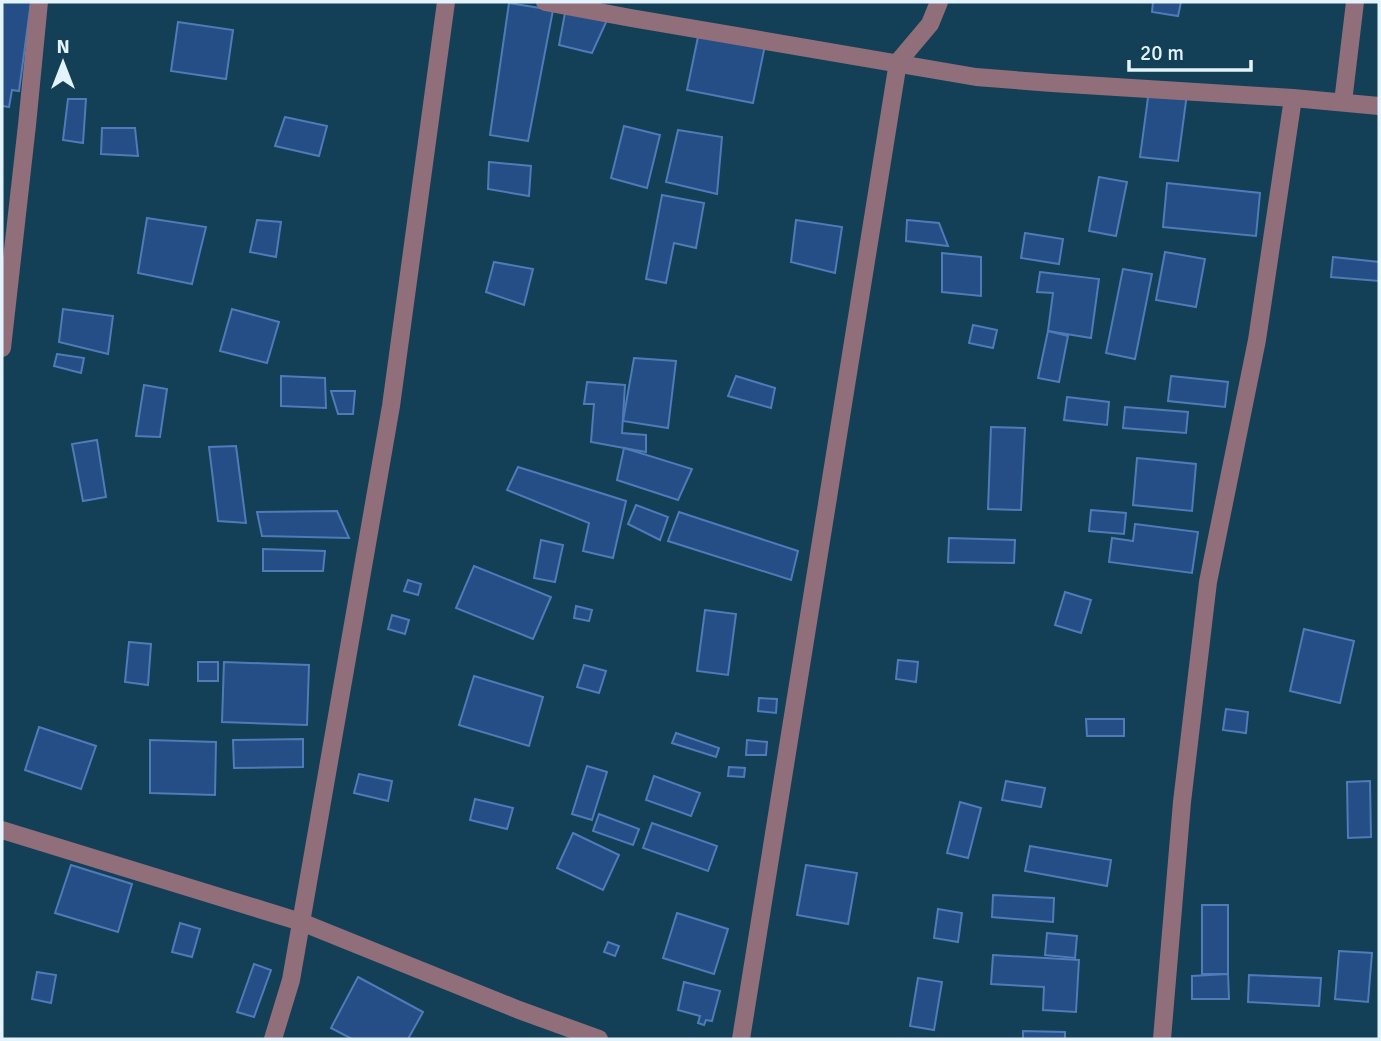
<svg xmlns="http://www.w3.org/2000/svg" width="1381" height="1041" font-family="Signika,sans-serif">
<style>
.building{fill:#244e85;stroke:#4f7bb8;stroke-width:2}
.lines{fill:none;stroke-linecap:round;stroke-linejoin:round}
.minor{stroke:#906e7a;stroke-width:18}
</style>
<rect width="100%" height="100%" fill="#133f57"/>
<g class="building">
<polygon points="2,2 31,2 19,91 12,90 9,107 2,106"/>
<polygon points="1153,2 1181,2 1178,16 1152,12"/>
<polygon points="509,3 553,10 528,141 490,135"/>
<polygon points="565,13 607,20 592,53 559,45"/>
<polygon points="178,22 233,30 226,79 171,71"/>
<polygon points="699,32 765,45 753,103 687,90"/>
<polygon points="1149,90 1187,94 1178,161 1140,157"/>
<polygon points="68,99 86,99 83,143 63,140"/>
<polygon points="285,117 327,126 319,156 275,146"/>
<polygon points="624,126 660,135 647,188 611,178"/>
<polygon points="102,128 135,128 138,156 101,154"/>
<polygon points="678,130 722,137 717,194 666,182"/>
<polygon points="489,162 531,166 529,196 488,189"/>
<polygon points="1099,177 1127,182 1116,236 1089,231"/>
<polygon points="1167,183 1260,193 1256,236 1163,227"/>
<polygon points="662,195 704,203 696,248 674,243 666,283 646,279"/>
<polygon points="147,218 206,227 192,284 138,273"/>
<polygon points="257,220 281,222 276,257 250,252"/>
<polygon points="796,220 842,227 835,273 791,262"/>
<polygon points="907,220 939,223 948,246 906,241"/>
<polygon points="1025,233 1063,239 1059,264 1021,258"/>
<polygon points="1165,252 1205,259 1196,307 1156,300"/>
<polygon points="942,253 981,257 981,296 942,292"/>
<polygon points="1333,257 1379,262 1379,281 1331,277"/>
<polygon points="494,262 533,269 524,305 486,292"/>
<polygon points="1123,269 1152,274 1135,359 1106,353"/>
<polygon points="1040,272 1099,279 1091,338 1048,331 1053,293 1037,292"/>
<polygon points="63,309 113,316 108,354 59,342"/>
<polygon points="232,309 279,322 267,363 220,351"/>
<polygon points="973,325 997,330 993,348 969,343"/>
<polygon points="1048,331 1068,336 1059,382 1038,378"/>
<polygon points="57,354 84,358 81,373 54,366"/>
<polygon points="634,358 676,361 668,428 623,421"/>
<polygon points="281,376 325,378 326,408 281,406"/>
<polygon points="736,376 775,388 771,408 728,396"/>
<polygon points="1171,376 1228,382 1225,407 1168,401"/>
<polygon points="587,382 625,385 622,433 646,435 646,452 591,442 594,404 584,404"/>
<polygon points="144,385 167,389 160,437 136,436"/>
<polygon points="331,391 355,391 353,414 338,414"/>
<polygon points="1067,397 1109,402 1107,425 1064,420"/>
<polygon points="1125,407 1188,412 1186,433 1123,428"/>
<polygon points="991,427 1025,428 1021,510 988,509"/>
<polygon points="97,440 106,497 83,501 72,444"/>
<polygon points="236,446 246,523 218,521 209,447"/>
<polygon points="624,448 692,469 678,500 617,480"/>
<polygon points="1137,458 1196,464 1192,511 1133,505"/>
<polygon points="518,467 626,501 613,558 583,551 589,523 507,490"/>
<polygon points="636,505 668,517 660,540 628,524"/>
<polygon points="1091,510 1126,513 1124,534 1089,531"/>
<polygon points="337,511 349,538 262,536 257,512"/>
<polygon points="679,512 798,551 791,580 668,541"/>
<polygon points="1135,524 1198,532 1192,573 1109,562 1112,538 1133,541"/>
<polygon points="949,538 1015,540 1014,563 948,562"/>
<polygon points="541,540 563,545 555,582 534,578"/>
<polygon points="263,549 325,551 323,571 263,571"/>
<polygon points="474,566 551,597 533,639 456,608"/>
<polygon points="408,580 421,584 418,595 404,591"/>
<polygon points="1065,592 1091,600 1081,633 1055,625"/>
<polygon points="576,606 592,610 589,621 574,618"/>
<polygon points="705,610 736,614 728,675 697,671"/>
<polygon points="392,615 409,620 405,634 388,629"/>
<polygon points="1304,629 1354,641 1340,703 1290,691"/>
<polygon points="129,642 151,644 148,685 125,682"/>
<polygon points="898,660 918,662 916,682 896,679"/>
<rect x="198" y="662" width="20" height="19"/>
<polygon points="224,662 309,665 307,725 222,722"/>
<polygon points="584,665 606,671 599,693 577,687"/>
<polygon points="474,676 543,697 529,746 459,725"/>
<polygon points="759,698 777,699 776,713 758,711"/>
<polygon points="1226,709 1248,712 1246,733 1223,730"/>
<polygon points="1086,719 1124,719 1124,736 1087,736"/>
<polygon points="39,727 96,746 81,789 25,770"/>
<polygon points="676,733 719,748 716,757 672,743"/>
<polygon points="303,739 303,767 234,768 233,740"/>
<polygon points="150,740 216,742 215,795 150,793"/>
<polygon points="747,740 767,742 766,755 746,755"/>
<polygon points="587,766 607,772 592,820 572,814"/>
<polygon points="729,767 745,768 744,777 728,776"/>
<polygon points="359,774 392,781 388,801 354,793"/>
<polygon points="654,776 700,793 691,816 646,800"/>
<polygon points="1006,781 1045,788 1041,807 1002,800"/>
<polygon points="1370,781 1371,837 1348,838 1347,782"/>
<polygon points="475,799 513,808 507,829 470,820"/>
<polygon points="960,802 981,808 968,858 947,853"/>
<polygon points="599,814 639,829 633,845 593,831"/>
<polygon points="652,823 717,846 708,871 643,848"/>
<polygon points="573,833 619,855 603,890 557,868"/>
<polygon points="1030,846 1111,860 1107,886 1025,871"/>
<polygon points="71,865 132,884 118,932 55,913"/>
<polygon points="806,865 857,873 848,924 797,915"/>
<polygon points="993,895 1054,898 1053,922 992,917"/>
<rect x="1202" y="905" width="26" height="69"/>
<polygon points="938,909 962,913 958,942 934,938"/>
<polygon points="677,913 728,929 714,974 663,958"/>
<polygon points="180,923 200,929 192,957 172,952"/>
<polygon points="1047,933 1077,936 1075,958 1045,955"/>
<polygon points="608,942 619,946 615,956 604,952"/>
<polygon points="1339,951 1372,953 1368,1002 1335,999"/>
<polygon points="993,955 1079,960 1076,1012 1043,1010 1044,987 991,984"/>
<polygon points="254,964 271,970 254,1017 237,1012"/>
<polygon points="37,972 56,975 51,1003 32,999"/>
<polygon points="1228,974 1229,999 1192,999 1192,976"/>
<polygon points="1249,975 1321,978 1319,1006 1248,1002"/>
<polygon points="358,977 423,1012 408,1039 352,1039 331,1028"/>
<polygon points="918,978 942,982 934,1030 910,1026"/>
<polygon points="684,982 720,991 712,1021 706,1020 704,1025 698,1023 700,1016 678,1010"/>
<polygon points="1023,1031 1065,1032 1065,1039 1023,1039"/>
</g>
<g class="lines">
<g class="minor">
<polyline points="545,2 631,18 976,77 1052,83 1293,98 1379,106"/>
<polyline points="1343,102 1355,2"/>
<polyline points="2,348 27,125 39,2"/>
<polyline points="2,830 301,922 519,1010 599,1039"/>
<polyline points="273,1039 291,980 391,406 446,2"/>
<polyline points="741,1039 898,62 930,24 939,2"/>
<polyline points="1162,1039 1182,802 1208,582 1257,340 1293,98"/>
</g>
</g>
<rect width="1381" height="1041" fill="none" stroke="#e4f4fe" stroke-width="7"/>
<g transform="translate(63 63)" stroke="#133f57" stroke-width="5" paint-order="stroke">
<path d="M0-5L12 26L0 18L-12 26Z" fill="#e4f4fe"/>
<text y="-10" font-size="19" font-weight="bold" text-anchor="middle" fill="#e4f4fe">N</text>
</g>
<path d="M1129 60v10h122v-10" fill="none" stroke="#e4f4fe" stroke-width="3.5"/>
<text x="1140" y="60" font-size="21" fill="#e4f4fe" stroke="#133f57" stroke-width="5" paint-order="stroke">20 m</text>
</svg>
